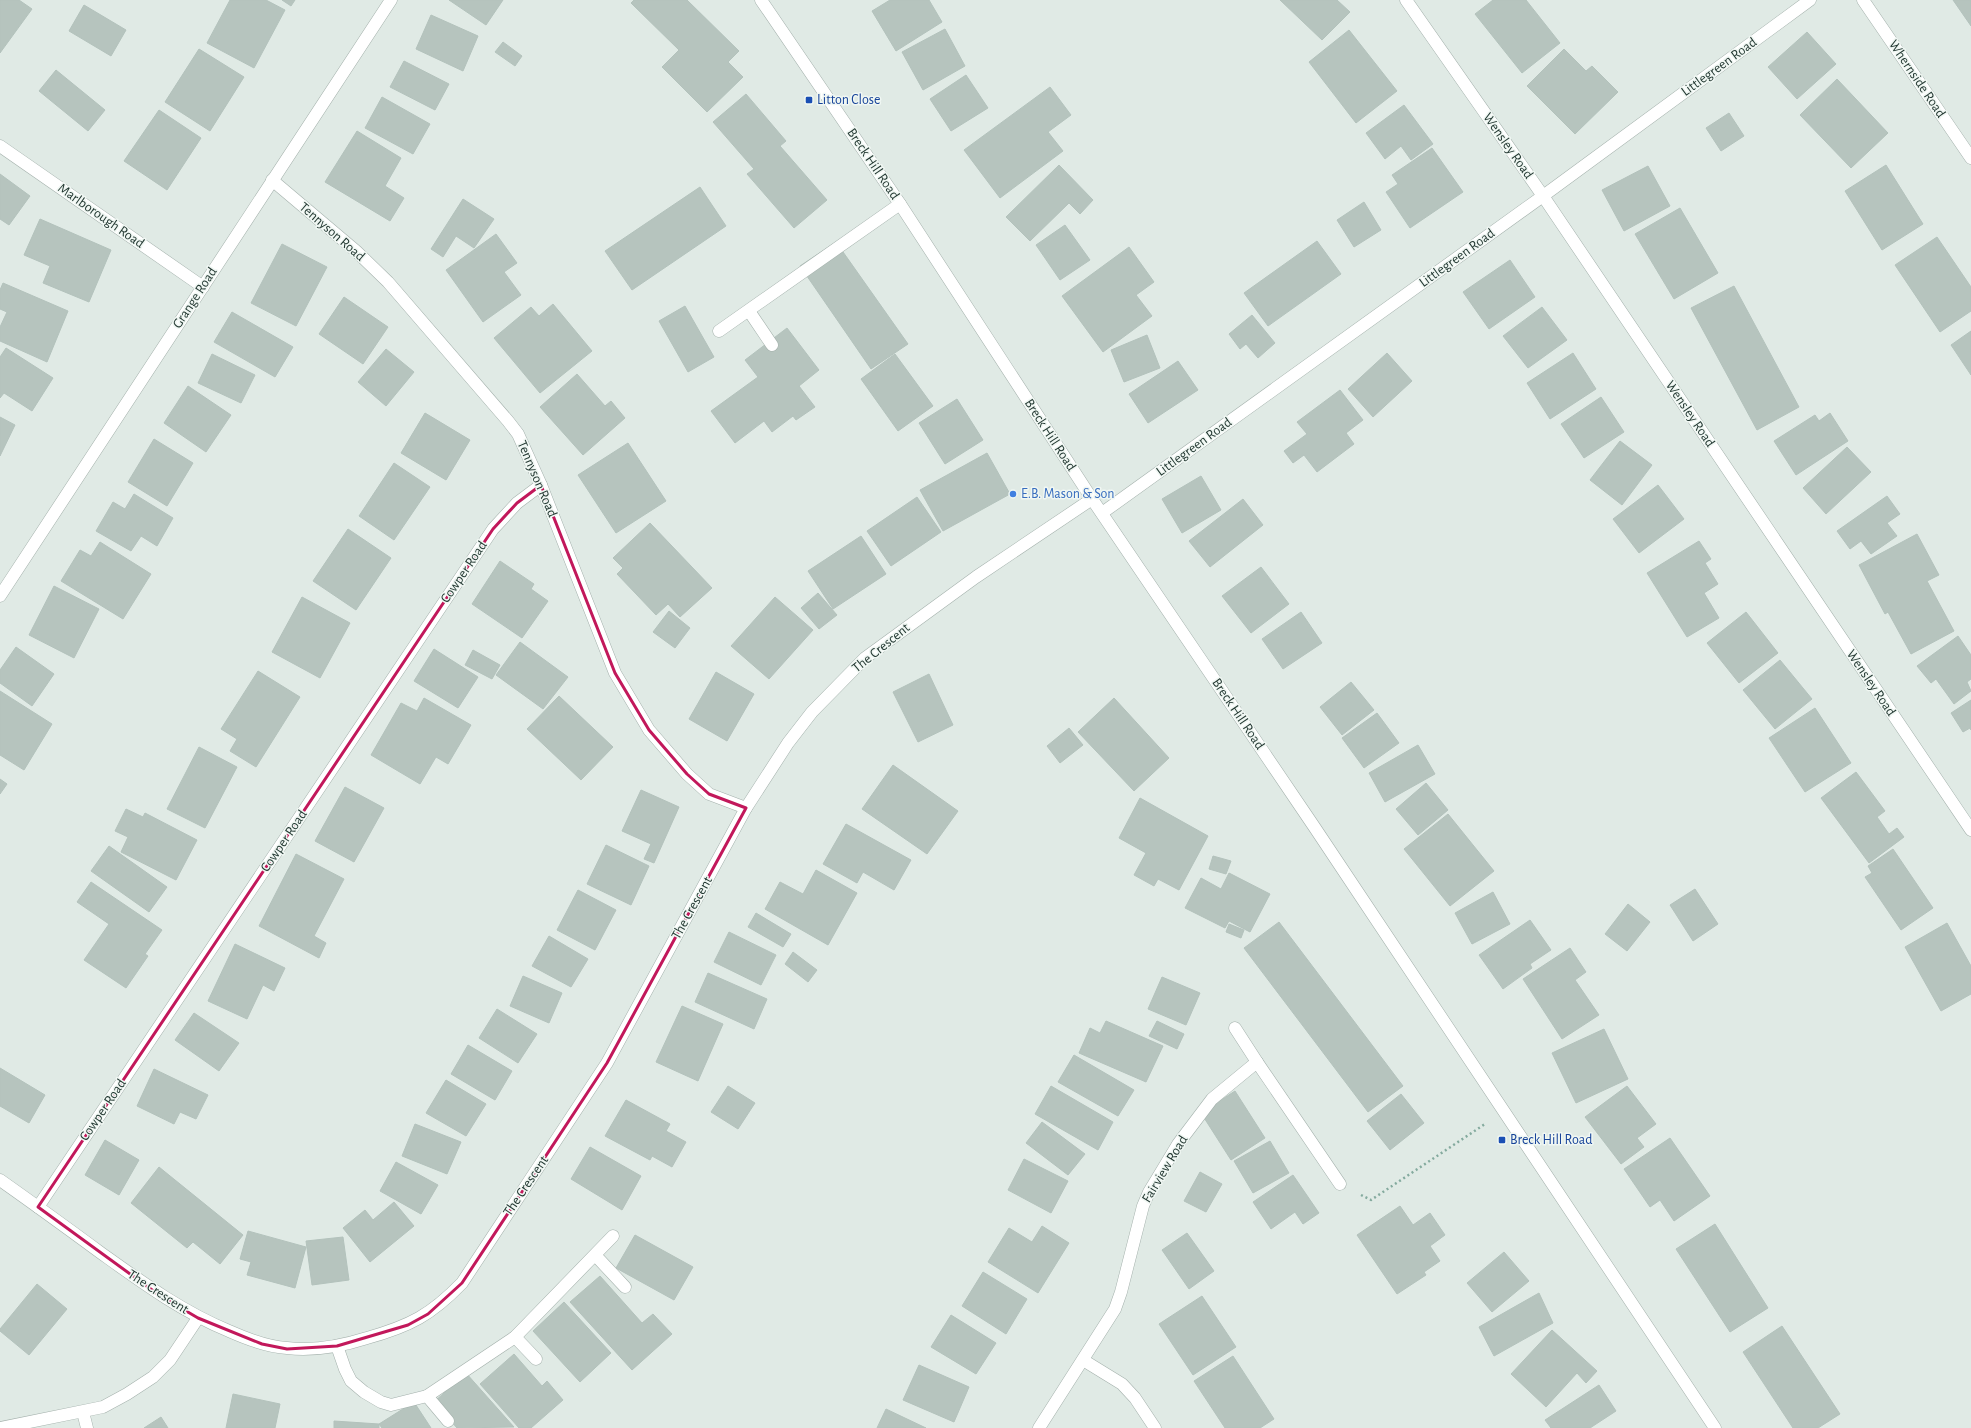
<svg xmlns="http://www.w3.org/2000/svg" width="1971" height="1428" font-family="'Alegreya Sans',sans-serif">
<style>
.building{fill:#b6c4be;stroke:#b3c2bc}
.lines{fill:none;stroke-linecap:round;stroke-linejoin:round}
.minor-casing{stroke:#a4b1ac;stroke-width:13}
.tertiary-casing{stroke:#a4b1ac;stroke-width:13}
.path{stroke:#84aa9e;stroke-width:2.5;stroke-dasharray:2 3;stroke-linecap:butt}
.minor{stroke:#fff;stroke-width:12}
.tertiary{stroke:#fff;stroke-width:12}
.marked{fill:none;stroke:#c2185b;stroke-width:3;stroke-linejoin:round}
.transit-dot{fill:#1a4fb4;stroke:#f0f7f3;stroke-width:1.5}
.shop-dot{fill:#3f7fe0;stroke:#f0f7f3;stroke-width:1.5}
.labels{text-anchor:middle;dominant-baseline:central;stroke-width:3;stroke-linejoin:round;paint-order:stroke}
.street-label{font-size:14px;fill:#233832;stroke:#f0f7f3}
.transit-label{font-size:14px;fill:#164399;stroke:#f0f7f3;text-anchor:start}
.shop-label{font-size:14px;fill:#366cbe;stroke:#f0f7f3;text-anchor:start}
</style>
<rect width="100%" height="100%" fill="#e0eae5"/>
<g class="building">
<polygon points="0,0 19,0 32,9 0,53"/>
<polygon points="230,0 266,0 285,10 254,68 207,43"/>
<polygon points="282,0 295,0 291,6"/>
<polygon points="449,0 503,0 486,25"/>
<polygon points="634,0 687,0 739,51 728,62 743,77 707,112 662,67 679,50 631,3"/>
<polygon points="890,0 929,0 942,22 896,51 872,11"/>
<polygon points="1280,0 1337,0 1350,12 1322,40"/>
<polygon points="1493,0 1526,0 1560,43 1522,73 1475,14"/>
<polygon points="1953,0 1971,0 1971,26"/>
<polygon points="84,5 126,30 111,56 69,31"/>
<polygon points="431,15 478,36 463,71 416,49"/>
<polygon points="945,29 965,66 923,90 902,52"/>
<polygon points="1349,30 1397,91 1356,123 1309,62"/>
<polygon points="1807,32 1836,64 1797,99 1768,67"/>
<polygon points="503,42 522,56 515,66 495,52"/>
<polygon points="199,49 244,77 210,131 165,102"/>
<polygon points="1564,49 1586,71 1592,66 1618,92 1575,134 1527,86"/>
<polygon points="404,61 449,84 435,110 390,87"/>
<polygon points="56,70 105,110 88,131 39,91"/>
<polygon points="966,75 988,108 951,131 930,99"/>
<polygon points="1837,79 1888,133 1851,168 1800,115"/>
<polygon points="1050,87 1071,115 1048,132 1063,151 1000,198 964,150"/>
<polygon points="746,94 786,141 780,146 827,200 794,228 747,174 754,169 713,122"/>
<polygon points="382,97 430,124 413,154 365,128"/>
<polygon points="1404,105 1433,144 1411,160 1401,146 1385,159 1366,133"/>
<polygon points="159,110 201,138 167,190 124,161"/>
<polygon points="1729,113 1744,136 1721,151 1706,128"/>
<polygon points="357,131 401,158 385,186 404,198 390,221 325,182"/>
<polygon points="1432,148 1463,192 1410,228 1386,192 1398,184 1392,175"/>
<polygon points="1059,165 1093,200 1080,214 1069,203 1030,241 1006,217"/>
<polygon points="1886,165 1923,224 1882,250 1845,191"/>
<polygon points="1648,166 1670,206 1624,231 1602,190"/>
<polygon points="0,174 30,196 9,225 0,219"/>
<polygon points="700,187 726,226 632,290 605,251"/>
<polygon points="463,199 494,219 474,248 456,236 443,257 431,249"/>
<polygon points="1364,202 1381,230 1354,247 1337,220"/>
<polygon points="1680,208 1718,273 1674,299 1635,234"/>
<polygon points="40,219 111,250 89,302 43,283 50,266 24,255"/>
<polygon points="1065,225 1090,260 1060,280 1036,245"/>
<polygon points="496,234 517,263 504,272 521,295 483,322 446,270"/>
<polygon points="1937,237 1971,287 1971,311 1940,332 1895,265"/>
<polygon points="1317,241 1341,274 1268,326 1244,293"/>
<polygon points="836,242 908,344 871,369 800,266"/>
<polygon points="282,244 327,267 296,326 251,303"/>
<polygon points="1129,247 1154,282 1136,295 1152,316 1103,352 1062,296"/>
<polygon points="1510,260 1535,297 1489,329 1463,292"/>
<polygon points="3,283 68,311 47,362 0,341 0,327 7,312 0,309 0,290"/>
<polygon points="1734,286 1799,407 1757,430 1691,308"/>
<polygon points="344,297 388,327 363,364 319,334"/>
<polygon points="553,304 592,351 540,393 494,338 531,307 539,316"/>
<polygon points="685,306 714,357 688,372 659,321"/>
<polygon points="1542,307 1567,340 1528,368 1503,336"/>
<polygon points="232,312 293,347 275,377 214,342"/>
<polygon points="1252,315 1275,343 1258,358 1246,344 1240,349 1229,334"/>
<polygon points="787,328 819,370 799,386 815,407 796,420 793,416 772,432 764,421 735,443 711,411 758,377 745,360"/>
<polygon points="1971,331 1971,375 1951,345"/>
<polygon points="1147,335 1160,368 1124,382 1111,350"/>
<polygon points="6,348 53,378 32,411 4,393 0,398 0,357"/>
<polygon points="386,349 414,372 386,406 358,382"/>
<polygon points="1387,353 1412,381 1373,417 1348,389"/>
<polygon points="1573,353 1596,389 1550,419 1527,383"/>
<polygon points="212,354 255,375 241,403 198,383"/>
<polygon points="895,354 933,406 898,431 861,379"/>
<polygon points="1178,361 1198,390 1148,423 1129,394"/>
<polygon points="577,374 605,406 611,401 625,418 583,455 540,407"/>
<polygon points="188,386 231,415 206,452 164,423"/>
<polygon points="1340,390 1363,420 1346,433 1354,444 1317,472 1304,455 1293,463 1284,451 1307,434 1297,422"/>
<polygon points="1601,397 1624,432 1584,458 1561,424"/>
<polygon points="957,399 983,440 945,464 919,423"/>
<polygon points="425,413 470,440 446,480 401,453"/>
<polygon points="1830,413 1848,441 1796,475 1774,441 1815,415 1819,421"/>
<polygon points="0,417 15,425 0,456"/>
<polygon points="154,439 193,463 167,506 128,482"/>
<polygon points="1620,441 1652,465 1622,505 1590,480"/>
<polygon points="628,443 666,501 616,533 578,475"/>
<polygon points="1847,447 1871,472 1826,514 1803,488"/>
<polygon points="987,453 1010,494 943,531 920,490"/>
<polygon points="394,463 430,487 394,540 359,516"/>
<polygon points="1201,476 1221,510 1182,533 1162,499"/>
<polygon points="1658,485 1684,519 1639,553 1613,519"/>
<polygon points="134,494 173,518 157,546 141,536 131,551 96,531 113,502 125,509"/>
<polygon points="1887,496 1900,514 1887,523 1897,536 1871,554 1861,541 1850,549 1837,531"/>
<polygon points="917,497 941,532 891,566 867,531"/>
<polygon points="1243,499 1263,525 1210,567 1189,541"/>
<polygon points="650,523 712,588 680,617 668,604 656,615 617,574 623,568 613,558"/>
<polygon points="348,529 391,558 356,610 313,581"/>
<polygon points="1917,534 1939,575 1927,581 1954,631 1911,654 1888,612 1885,614 1859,565"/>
<polygon points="861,536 886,574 833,609 808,571"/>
<polygon points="1699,541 1711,559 1705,563 1718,584 1704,593 1719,618 1687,637 1647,573"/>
<polygon points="100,542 151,574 123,619 61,581 80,550 91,556"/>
<polygon points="500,561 534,584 531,589 548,601 522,638 472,604"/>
<polygon points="1261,567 1289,604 1251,633 1222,596"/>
<polygon points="54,586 99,609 74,658 29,635"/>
<polygon points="818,593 837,615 819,629 801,608"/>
<polygon points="302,597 350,623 320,678 272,652"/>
<polygon points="775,597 813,630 769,679 731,646"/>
<polygon points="669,611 690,628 675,648 653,632"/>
<polygon points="1301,612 1322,643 1283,669 1262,639"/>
<polygon points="1746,612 1778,653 1739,683 1707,643"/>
<polygon points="1958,636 1971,655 1971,679 1967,682 1971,691 1954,704 1936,679 1931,683 1917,666"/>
<polygon points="520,642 568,677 543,709 496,675"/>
<polygon points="16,647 54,674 32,706 0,683 0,670"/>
<polygon points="434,649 478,677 458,708 414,681"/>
<polygon points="473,650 500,665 492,679 465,665"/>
<polygon points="1780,660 1812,699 1775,729 1743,690"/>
<polygon points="258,671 300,697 256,767 230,751 237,739 221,729"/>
<polygon points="716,672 754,694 727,741 689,719"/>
<polygon points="929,674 953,725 918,742 893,692"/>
<polygon points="1351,682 1374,710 1342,735 1320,707"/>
<polygon points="0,691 52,724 24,770 0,755"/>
<polygon points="559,696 613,747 581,780 527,729"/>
<polygon points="424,698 471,725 448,764 436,757 420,784 371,755 401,703 417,711"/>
<polygon points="1114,698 1169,758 1134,791 1078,732"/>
<polygon points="1971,700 1971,730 1970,728 1963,732 1951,713"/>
<polygon points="1815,708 1851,763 1805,792 1769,738"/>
<polygon points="1377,713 1399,743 1364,768 1342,738"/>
<polygon points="1069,728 1083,745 1060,763 1047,746"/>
<polygon points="1418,745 1435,774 1385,802 1369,773"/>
<polygon points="199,747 237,767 205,828 167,809"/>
<polygon points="893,765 958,811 927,854 862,809"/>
<polygon points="1856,772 1885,811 1877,817 1889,834 1897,828 1904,837 1869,863 1821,798"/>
<polygon points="0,779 7,784 0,794"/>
<polygon points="1426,783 1448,810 1418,835 1396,809"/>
<polygon points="345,787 384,808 354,862 315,841"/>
<polygon points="641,790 679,807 654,863 644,859 651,844 622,831"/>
<polygon points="1140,798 1208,836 1179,890 1158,879 1154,886 1134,875 1146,853 1119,838"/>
<polygon points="126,809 143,817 145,813 197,840 176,880 121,852 128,837 115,831"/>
<polygon points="1448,814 1494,871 1450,906 1404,849"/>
<polygon points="846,824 911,860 894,890 863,872 857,883 823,864"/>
<polygon points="606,845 649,866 631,905 587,884"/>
<polygon points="109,846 167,887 149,912 91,871"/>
<polygon points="1893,849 1933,908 1901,930 1865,877 1872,873 1868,866"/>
<polygon points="296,854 344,879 314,936 326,943 319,958 259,926"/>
<polygon points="1213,856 1231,861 1226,874 1209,869"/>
<polygon points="816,870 857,893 828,945 765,909 780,882 803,894"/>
<polygon points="1229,873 1270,894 1250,932 1229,921 1225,928 1185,908 1201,878 1221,889"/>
<polygon points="91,882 162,930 145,954 148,956 126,988 84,960 109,924 77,902"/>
<polygon points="1695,889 1718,924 1693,941 1670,905"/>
<polygon points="578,890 616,910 595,950 557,930"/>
<polygon points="1493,892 1510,924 1472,944 1455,913"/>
<polygon points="1628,904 1650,922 1627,951 1605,934"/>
<polygon points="756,913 791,934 783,947 748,927"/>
<polygon points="1530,920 1551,950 1530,964 1532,968 1503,989 1479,955"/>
<polygon points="1279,922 1403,1086 1368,1112 1244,948"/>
<polygon points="1947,923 1971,966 1971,994 1941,1011 1905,947"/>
<polygon points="1229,924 1244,930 1241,938 1226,932"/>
<polygon points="729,932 776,955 761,985 714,962"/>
<polygon points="549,936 588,959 571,987 532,966"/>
<polygon points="235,944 285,968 274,991 263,985 247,1019 208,1001"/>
<polygon points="1570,948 1586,972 1575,980 1599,1015 1562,1039 1523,979"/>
<polygon points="793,952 817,970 808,982 785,964"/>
<polygon points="708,973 767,999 754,1029 695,1002"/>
<polygon points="523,976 562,993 549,1023 510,1006"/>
<polygon points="1162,977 1200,993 1186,1025 1148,1009"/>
<polygon points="682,1006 723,1024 698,1081 656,1062"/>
<polygon points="497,1009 537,1034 518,1063 479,1038"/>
<polygon points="194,1013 239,1043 219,1071 175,1040"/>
<polygon points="1106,1021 1163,1046 1146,1082 1079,1053 1090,1028 1100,1033"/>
<polygon points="1157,1021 1184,1034 1177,1049 1149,1036"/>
<polygon points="1604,1029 1628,1079 1576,1103 1552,1053"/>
<polygon points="468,1045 512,1071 495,1100 451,1074"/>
<polygon points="1074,1055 1134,1090 1118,1116 1058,1082"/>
<polygon points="0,1068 45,1095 29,1123 0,1106"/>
<polygon points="154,1069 208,1095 196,1119 180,1112 174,1124 137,1106"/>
<polygon points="446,1080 486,1104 466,1136 426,1113"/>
<polygon points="728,1086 755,1103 738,1129 711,1112"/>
<polygon points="1051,1086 1113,1122 1098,1150 1035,1114"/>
<polygon points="1627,1086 1656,1124 1637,1138 1644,1147 1621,1164 1585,1117"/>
<polygon points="1235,1091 1265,1138 1231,1160 1201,1113"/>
<polygon points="1401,1094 1424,1123 1390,1150 1367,1121"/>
<polygon points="626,1100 670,1124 666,1131 686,1142 672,1167 652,1156 650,1160 605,1136"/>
<polygon points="1042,1122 1085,1154 1068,1175 1026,1143"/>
<polygon points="415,1124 461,1142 447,1174 402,1156"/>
<polygon points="1670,1138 1710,1196 1674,1221 1660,1200 1650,1207 1624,1169"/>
<polygon points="105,1140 139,1160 119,1195 85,1175"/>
<polygon points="1270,1141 1289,1173 1253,1193 1234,1161"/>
<polygon points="590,1147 641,1176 622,1210 571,1179"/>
<polygon points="1024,1159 1068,1181 1051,1213 1008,1190"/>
<polygon points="396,1162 438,1185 421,1214 380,1191"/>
<polygon points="159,1167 243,1235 220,1264 193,1242 187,1248 131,1203"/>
<polygon points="1200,1172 1222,1184 1206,1212 1184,1201"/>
<polygon points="1293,1175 1319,1213 1303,1224 1295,1212 1271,1229 1253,1202"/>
<polygon points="394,1202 414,1226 370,1262 343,1228 365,1210 373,1220"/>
<polygon points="1400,1206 1413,1225 1430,1213 1445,1235 1430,1246 1440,1261 1424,1272 1426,1275 1397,1294 1357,1235"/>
<polygon points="1715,1224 1768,1308 1730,1332 1676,1249"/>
<polygon points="1042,1226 1069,1243 1038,1293 988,1262 1009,1228 1032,1242"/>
<polygon points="248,1231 306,1247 295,1288 247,1275 251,1262 240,1259"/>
<polygon points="1187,1233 1214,1271 1189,1289 1162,1250"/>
<polygon points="635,1235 693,1267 674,1300 616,1268"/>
<polygon points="343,1237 349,1280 312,1285 306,1241"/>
<polygon points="1504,1252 1529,1281 1492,1312 1467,1283"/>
<polygon points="983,1272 1027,1299 1006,1334 962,1306"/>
<polygon points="600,1276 642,1323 653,1314 672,1334 632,1370 570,1302"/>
<polygon points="37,1284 67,1309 29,1355 0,1331 0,1329"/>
<polygon points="1539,1293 1553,1323 1494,1356 1479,1327"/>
<polygon points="1202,1296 1236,1347 1193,1375 1159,1324"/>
<polygon points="564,1302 611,1353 580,1382 533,1331"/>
<polygon points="951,1315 996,1343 976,1374 931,1347"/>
<polygon points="1782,1326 1840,1414 1818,1428 1793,1428 1743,1352"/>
<polygon points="1552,1330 1597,1371 1586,1383 1577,1373 1546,1407 1511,1374"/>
<polygon points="514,1354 542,1386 547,1381 563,1400 531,1428 519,1428 480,1384"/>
<polygon points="1233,1356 1274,1419 1260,1428 1225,1428 1194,1381"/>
<polygon points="919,1365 969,1387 954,1422 903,1400"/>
<polygon points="466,1373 514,1427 457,1428 434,1402"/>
<polygon points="1599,1385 1616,1411 1590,1428 1551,1428 1545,1420"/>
<polygon points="233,1394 280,1404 275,1428 226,1428"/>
<polygon points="414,1402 431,1428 382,1428 379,1424"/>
<polygon points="886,1409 926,1428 877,1428"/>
<polygon points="161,1417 168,1428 144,1428"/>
<polygon points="334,1421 379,1424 379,1428 334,1428"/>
</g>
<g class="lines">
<g class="minor-casing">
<g id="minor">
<polyline points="1406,0 1543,196 1971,830"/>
<polyline points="1863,0 1971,158"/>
<polyline points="0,146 203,287"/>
<polyline points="272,180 356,251 388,282 508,421 518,434 541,485 615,673 649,730 687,774 709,794 746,808"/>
<polyline points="749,311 772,345"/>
<polyline points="719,331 900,204"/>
<polyline points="1102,513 1543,196 1810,0"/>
<polyline points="0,596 391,0"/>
<polyline points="1235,1028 1257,1062"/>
<path d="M0 1180C34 1204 67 1228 101 1253 143 1283 181 1311 229 1331 247 1339 267 1347 287 1348 314 1351 342 1346 367 1338 410 1326 431 1315 462 1283L607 1063 746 808 788 743 812 712 865 658 976 577 1092 499"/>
<polyline points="38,1207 493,529 517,503 541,485"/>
<polyline points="596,1256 625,1287"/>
<polyline points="515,1337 536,1359"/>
<polyline points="337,1346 345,1369 351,1381 364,1392 381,1402 391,1405 427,1396 515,1337 613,1236"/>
<polyline points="1083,1360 1122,1384 1135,1398 1155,1428"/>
<polyline points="427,1396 448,1421"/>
<polyline points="83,1412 87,1428"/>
<polyline points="0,1428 103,1407 127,1394 153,1377 170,1360 198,1318"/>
<polyline points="1039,1428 1115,1309 1121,1292 1143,1206 1149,1192 1178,1144 1212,1099 1257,1062 1340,1184"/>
</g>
</g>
<g class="tertiary-casing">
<polyline id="tertiary" points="761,0 900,204 1092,499 1315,828 1715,1428"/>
</g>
<polyline class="path" points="1361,1195 1371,1200 1485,1124"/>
<use href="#minor" class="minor"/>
<use href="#tertiary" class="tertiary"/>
</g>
<path class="marked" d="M541 485 615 673 649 730 687 774 709 794 746 808 607 1063 462 1283 428 1314 408 1325 337 1346 287 1349 262 1344 198 1318 159 1295 38 1207 493 529 517 503Z"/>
<g class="transit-dot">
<rect x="805" y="96" width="8" height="8" rx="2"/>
<rect x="1498" y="1136" width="8" height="8" rx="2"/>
</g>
<circle class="shop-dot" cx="1013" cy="494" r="4"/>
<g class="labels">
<g class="street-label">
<text transform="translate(1719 67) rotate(-36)">Littlegreen Road</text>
<text transform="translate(1917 79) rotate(56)">Whernside Road</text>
<text transform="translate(1508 146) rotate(55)">Wensley Road</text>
<text transform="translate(873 164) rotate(56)">Breck Hill Road</text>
<text transform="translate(101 216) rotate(35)">Marlborough Road</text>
<text transform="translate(332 232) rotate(41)">Tennyson Road</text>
<text transform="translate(1457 258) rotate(-36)">Littlegreen Road</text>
<text transform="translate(195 298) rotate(-57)">Grange Road</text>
<text transform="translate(1690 414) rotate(56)">Wensley Road</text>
<text transform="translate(1050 435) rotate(57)">Breck Hill Road</text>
<text transform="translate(1194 447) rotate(-36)">Littlegreen Road</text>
<text transform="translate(537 479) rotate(67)">Tennyson Road</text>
<text transform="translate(464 572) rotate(-56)">Cowper Road</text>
<text transform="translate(881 648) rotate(-39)">The Crescent</text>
<text transform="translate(1871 683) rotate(56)">Wensley Road</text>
<text transform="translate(1238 714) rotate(56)">Breck Hill Road</text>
<text transform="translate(284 841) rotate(-56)">Cowper Road</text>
<text transform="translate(692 908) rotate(-61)">The Crescent</text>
<text transform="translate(103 1110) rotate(-56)">Cowper Road</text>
<text transform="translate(1165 1169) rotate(-59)">Fairview Road</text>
<text transform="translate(526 1186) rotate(-56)">The Crescent</text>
<text transform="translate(158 1292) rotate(33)">The Crescent</text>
</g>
<g class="transit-label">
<text x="817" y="100">Litton Close</text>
<text x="1510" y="1140">Breck Hill Road</text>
</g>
<g class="shop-label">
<text x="1021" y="494">E.B. Mason &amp; Son</text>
</g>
</g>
</svg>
